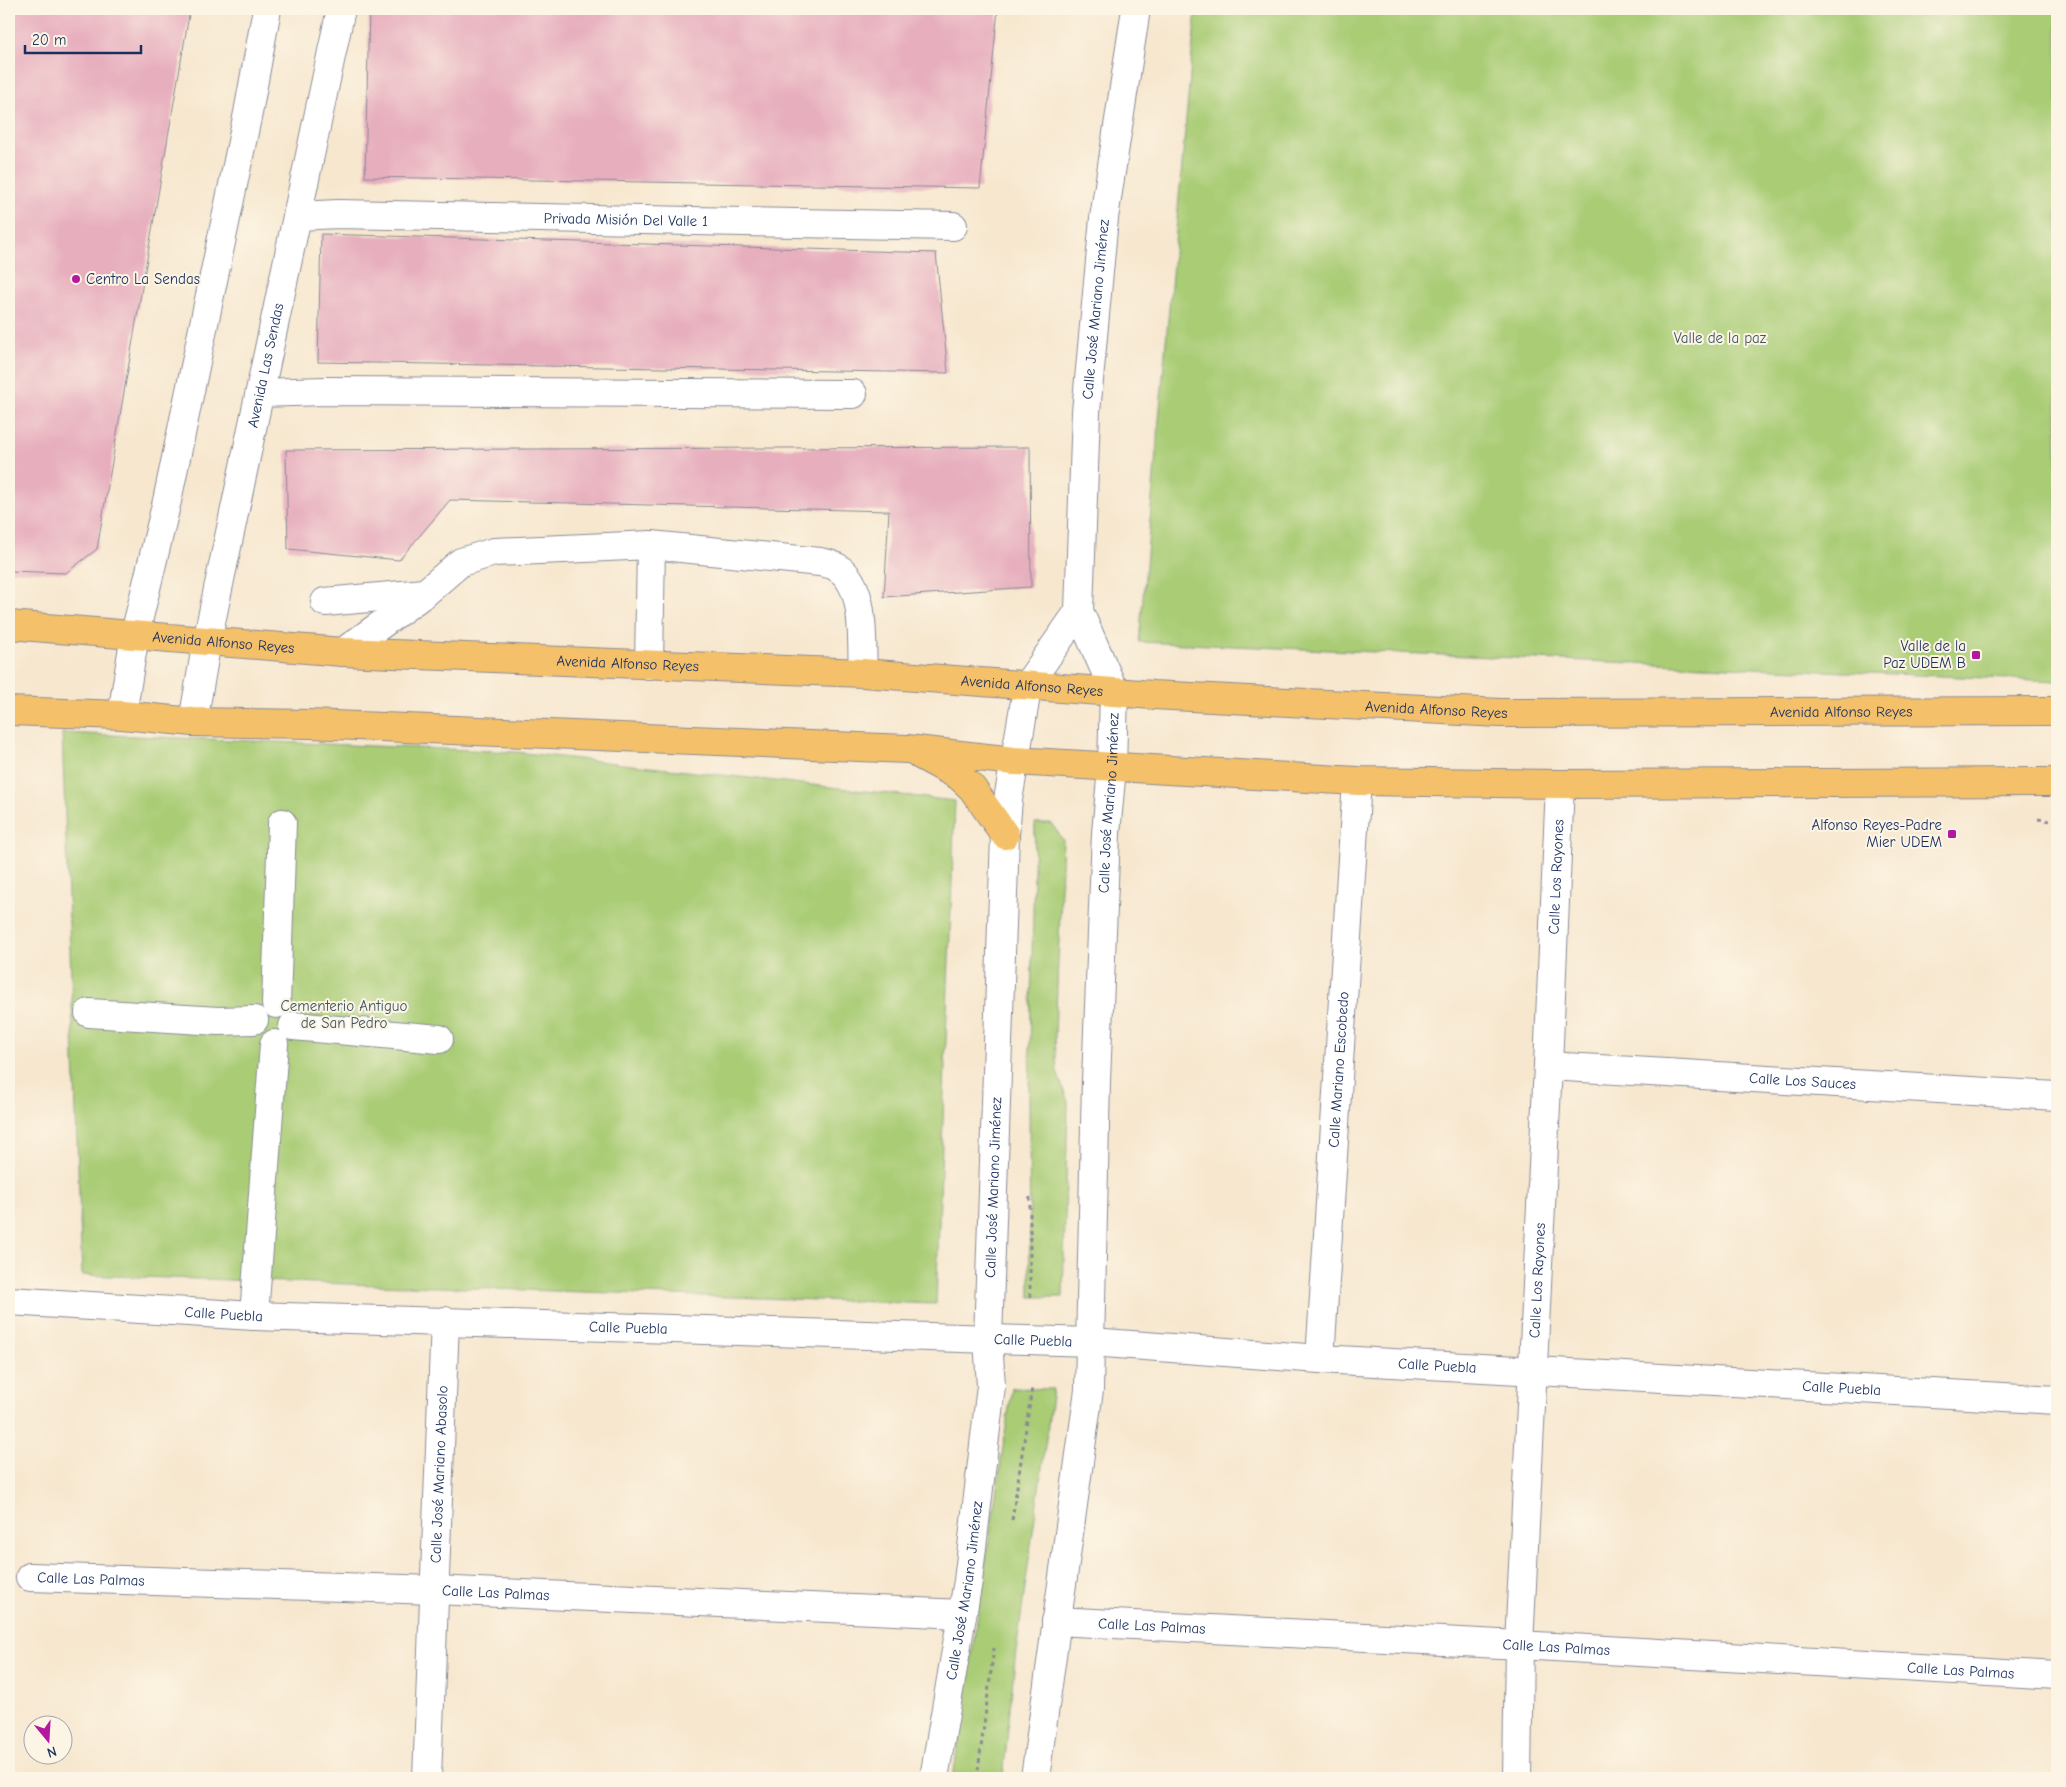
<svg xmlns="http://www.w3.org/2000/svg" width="2066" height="1787" font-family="'Comic Neue',sans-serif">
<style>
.green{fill:#a9cc75;stroke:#627e6a}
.building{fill:#e7aebe}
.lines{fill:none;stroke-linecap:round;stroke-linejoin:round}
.minor-casing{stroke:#898b96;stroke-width:30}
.major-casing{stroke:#898b96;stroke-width:30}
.path{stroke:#898b96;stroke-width:3;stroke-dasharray:4 4;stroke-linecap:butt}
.minor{stroke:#fff;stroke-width:28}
.major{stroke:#f4c16a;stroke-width:28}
.poi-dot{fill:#b5179e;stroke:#fcf5e5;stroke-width:2}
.labels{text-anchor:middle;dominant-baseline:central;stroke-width:4;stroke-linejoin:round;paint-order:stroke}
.street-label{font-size:15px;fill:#1b2f5e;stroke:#fcf5e5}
.poi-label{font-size:15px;fill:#1b2f5e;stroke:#fcf5e5;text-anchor:end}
.park-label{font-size:15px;fill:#3e5664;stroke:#fcf5e5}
</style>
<rect width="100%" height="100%" fill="#fcf5e5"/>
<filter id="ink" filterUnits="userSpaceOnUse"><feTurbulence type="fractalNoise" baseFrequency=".02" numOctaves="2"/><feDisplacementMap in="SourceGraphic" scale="10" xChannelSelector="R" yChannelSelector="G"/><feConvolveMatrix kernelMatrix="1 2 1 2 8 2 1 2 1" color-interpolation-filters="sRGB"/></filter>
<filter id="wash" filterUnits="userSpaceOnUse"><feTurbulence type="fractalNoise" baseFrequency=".0096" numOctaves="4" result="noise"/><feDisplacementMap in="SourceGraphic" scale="20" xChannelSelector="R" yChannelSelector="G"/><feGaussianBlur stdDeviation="1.12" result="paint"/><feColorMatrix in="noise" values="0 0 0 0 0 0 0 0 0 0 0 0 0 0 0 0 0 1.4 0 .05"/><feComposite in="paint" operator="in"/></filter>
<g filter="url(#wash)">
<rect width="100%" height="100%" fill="#f7e7cf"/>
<g class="green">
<polygon points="1196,9 2057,9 2057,681 1139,642"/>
<polygon points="62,733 516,752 955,801 936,1304 82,1275"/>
<polygon points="1035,823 1051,823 1063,840 1055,1036 1057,1072 1068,1102 1063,1297 1030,1297 1029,1092"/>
<polygon points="1012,1388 1053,1389 1015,1659 1003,1778 953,1778"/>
</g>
<g id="blocks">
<g class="building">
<polygon points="9,9 190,9 97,549 66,573 9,571"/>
<polygon points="369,9 998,9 980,188 365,177"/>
<polygon points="321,234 936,253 948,373 318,362"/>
<polygon points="1030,447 1031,587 884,597 889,511 450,500 399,560 288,549 286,450"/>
</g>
</g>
</g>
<g filter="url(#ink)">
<use href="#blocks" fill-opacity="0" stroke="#898b96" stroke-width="1"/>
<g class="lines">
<g class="minor-casing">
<g id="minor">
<path id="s1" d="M298 216 338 214 953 226"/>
<polyline points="260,393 325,391 853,394"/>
<polyline points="325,602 424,593"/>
<path d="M343 652 425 593 461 562 494 552 651 545 820 562C825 563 833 564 838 568 867 587 861 641 863 673"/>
<polyline points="649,665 651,545"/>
<polyline points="122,715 135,634 167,501 248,113 267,9"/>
<path id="s2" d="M193 722 207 641 341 9"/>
<polyline points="276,1004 282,823"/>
<polyline points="89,1013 218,1021 254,1020"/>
<polyline points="293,1026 439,1039"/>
<path id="s3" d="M1548 1066 2057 1096"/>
<path id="s4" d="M9 1301 254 1316 1091 1342 1320 1359 2057 1400"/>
<polyline points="254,1316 274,1044"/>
<path id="s5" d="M1320 1359 1357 781"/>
<path id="s6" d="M30 1577 435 1590 962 1614"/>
<path id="s7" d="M1056 1621 1519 1645 2057 1676"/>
<path id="s8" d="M427 1778 445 1321"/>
<path id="s9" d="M934 1778 968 1581 991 1386 988 1339 1005 835 1008 800 1028 684 1079 611"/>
<path id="s10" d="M1035 1778 1089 1390 1096 1081 1106 833 1112 768 1114 691 1079 611 1086 412 1104 218 1136 9"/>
<path id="s11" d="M1517 1778 1519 1645 1548 1066 1560 784"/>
</g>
</g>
<g class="major-casing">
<g id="major">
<path id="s12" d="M9 625 343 652 863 673 1153 695 1500 713 2057 711"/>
<polyline points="9,711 122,715 193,722 310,724 907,749 1014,761 1357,781 1560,784 2057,782"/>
<polyline points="920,755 959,776 972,788 1005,835"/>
</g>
</g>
<g class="path">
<polyline points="2038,819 2057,822"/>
<polyline points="1030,1197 1030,1297"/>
<polyline points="1012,1520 1032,1388"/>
<polyline points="977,1778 994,1648"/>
</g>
<use href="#minor" class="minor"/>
<use href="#major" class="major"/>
</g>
</g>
<g class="poi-dot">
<circle cx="76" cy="279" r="5"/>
<rect x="1971" y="650" width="10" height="10" rx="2.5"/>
<rect x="1947" y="829" width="10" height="10" rx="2.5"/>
</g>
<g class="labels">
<g class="street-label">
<text stroke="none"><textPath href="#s1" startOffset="328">Privada Misión Del Valle 1</textPath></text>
<text stroke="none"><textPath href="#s10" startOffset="1481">Calle José Mariano Jiménez</textPath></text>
<text stroke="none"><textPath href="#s2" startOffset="364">Avenida Las Sendas</textPath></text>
<text stroke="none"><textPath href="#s12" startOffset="215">Avenida Alfonso Reyes</textPath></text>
<text stroke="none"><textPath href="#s12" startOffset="620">Avenida Alfonso Reyes</textPath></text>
<text stroke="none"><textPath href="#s12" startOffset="1025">Avenida Alfonso Reyes</textPath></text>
<text stroke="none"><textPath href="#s12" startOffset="1430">Avenida Alfonso Reyes</textPath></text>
<text stroke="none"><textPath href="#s12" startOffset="1835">Avenida Alfonso Reyes</textPath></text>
<text stroke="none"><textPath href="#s10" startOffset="979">Calle José Mariano Jiménez</textPath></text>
<text stroke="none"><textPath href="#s11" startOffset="902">Calle Los Rayones</textPath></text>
<text stroke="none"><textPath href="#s5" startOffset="290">Calle Mariano Escobedo</textPath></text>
<text stroke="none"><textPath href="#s3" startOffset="255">Calle Los Sauces</textPath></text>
<text stroke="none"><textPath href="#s9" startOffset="595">Calle José Mariano Jiménez</textPath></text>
<text stroke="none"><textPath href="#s11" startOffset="498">Calle Los Rayones</textPath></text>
<text stroke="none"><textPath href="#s4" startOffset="215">Calle Puebla</textPath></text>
<text stroke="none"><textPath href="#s4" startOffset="620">Calle Puebla</textPath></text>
<text stroke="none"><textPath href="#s4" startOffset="1025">Calle Puebla</textPath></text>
<text stroke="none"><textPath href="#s4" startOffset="1430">Calle Puebla</textPath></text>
<text stroke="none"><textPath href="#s4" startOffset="1835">Calle Puebla</textPath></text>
<text stroke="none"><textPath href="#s8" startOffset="304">Calle José Mariano Abasolo</textPath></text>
<text stroke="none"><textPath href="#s6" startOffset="61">Calle Las Palmas</textPath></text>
<text stroke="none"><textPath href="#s9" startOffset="190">Calle José Mariano Jiménez</textPath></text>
<text stroke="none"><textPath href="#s6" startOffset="466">Calle Las Palmas</textPath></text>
<text stroke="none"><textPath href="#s7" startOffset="96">Calle Las Palmas</textPath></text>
<text stroke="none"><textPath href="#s7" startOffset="501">Calle Las Palmas</textPath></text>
<text stroke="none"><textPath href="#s7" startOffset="906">Calle Las Palmas</textPath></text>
</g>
<g class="poi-label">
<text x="86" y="279" text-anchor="start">Centro La Sendas</text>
<text x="1966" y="646">Valle de la<tspan x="1966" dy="17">Paz UDEM B</tspan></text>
<text x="1942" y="825">Alfonso Reyes-Padre<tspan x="1942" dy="17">Mier UDEM</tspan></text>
</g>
<g class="park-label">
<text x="1720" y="338">Valle de la paz</text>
<text x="344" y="1006">Cementerio Antiguo<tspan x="344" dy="17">de San Pedro</tspan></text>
</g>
</g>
<rect width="2066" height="1787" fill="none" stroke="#fcf5e5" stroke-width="30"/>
<g transform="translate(48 1740) rotate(162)"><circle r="24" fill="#fcf5e5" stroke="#a2a6af"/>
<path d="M0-4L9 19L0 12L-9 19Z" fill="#b5179e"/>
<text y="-8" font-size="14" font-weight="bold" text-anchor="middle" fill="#1b2f5e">N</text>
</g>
<path d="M25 45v8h116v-8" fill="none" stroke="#1b2f5e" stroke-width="2.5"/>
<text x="32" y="45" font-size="15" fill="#1b2f5e" stroke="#fcf5e5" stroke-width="4" paint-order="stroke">20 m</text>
</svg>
